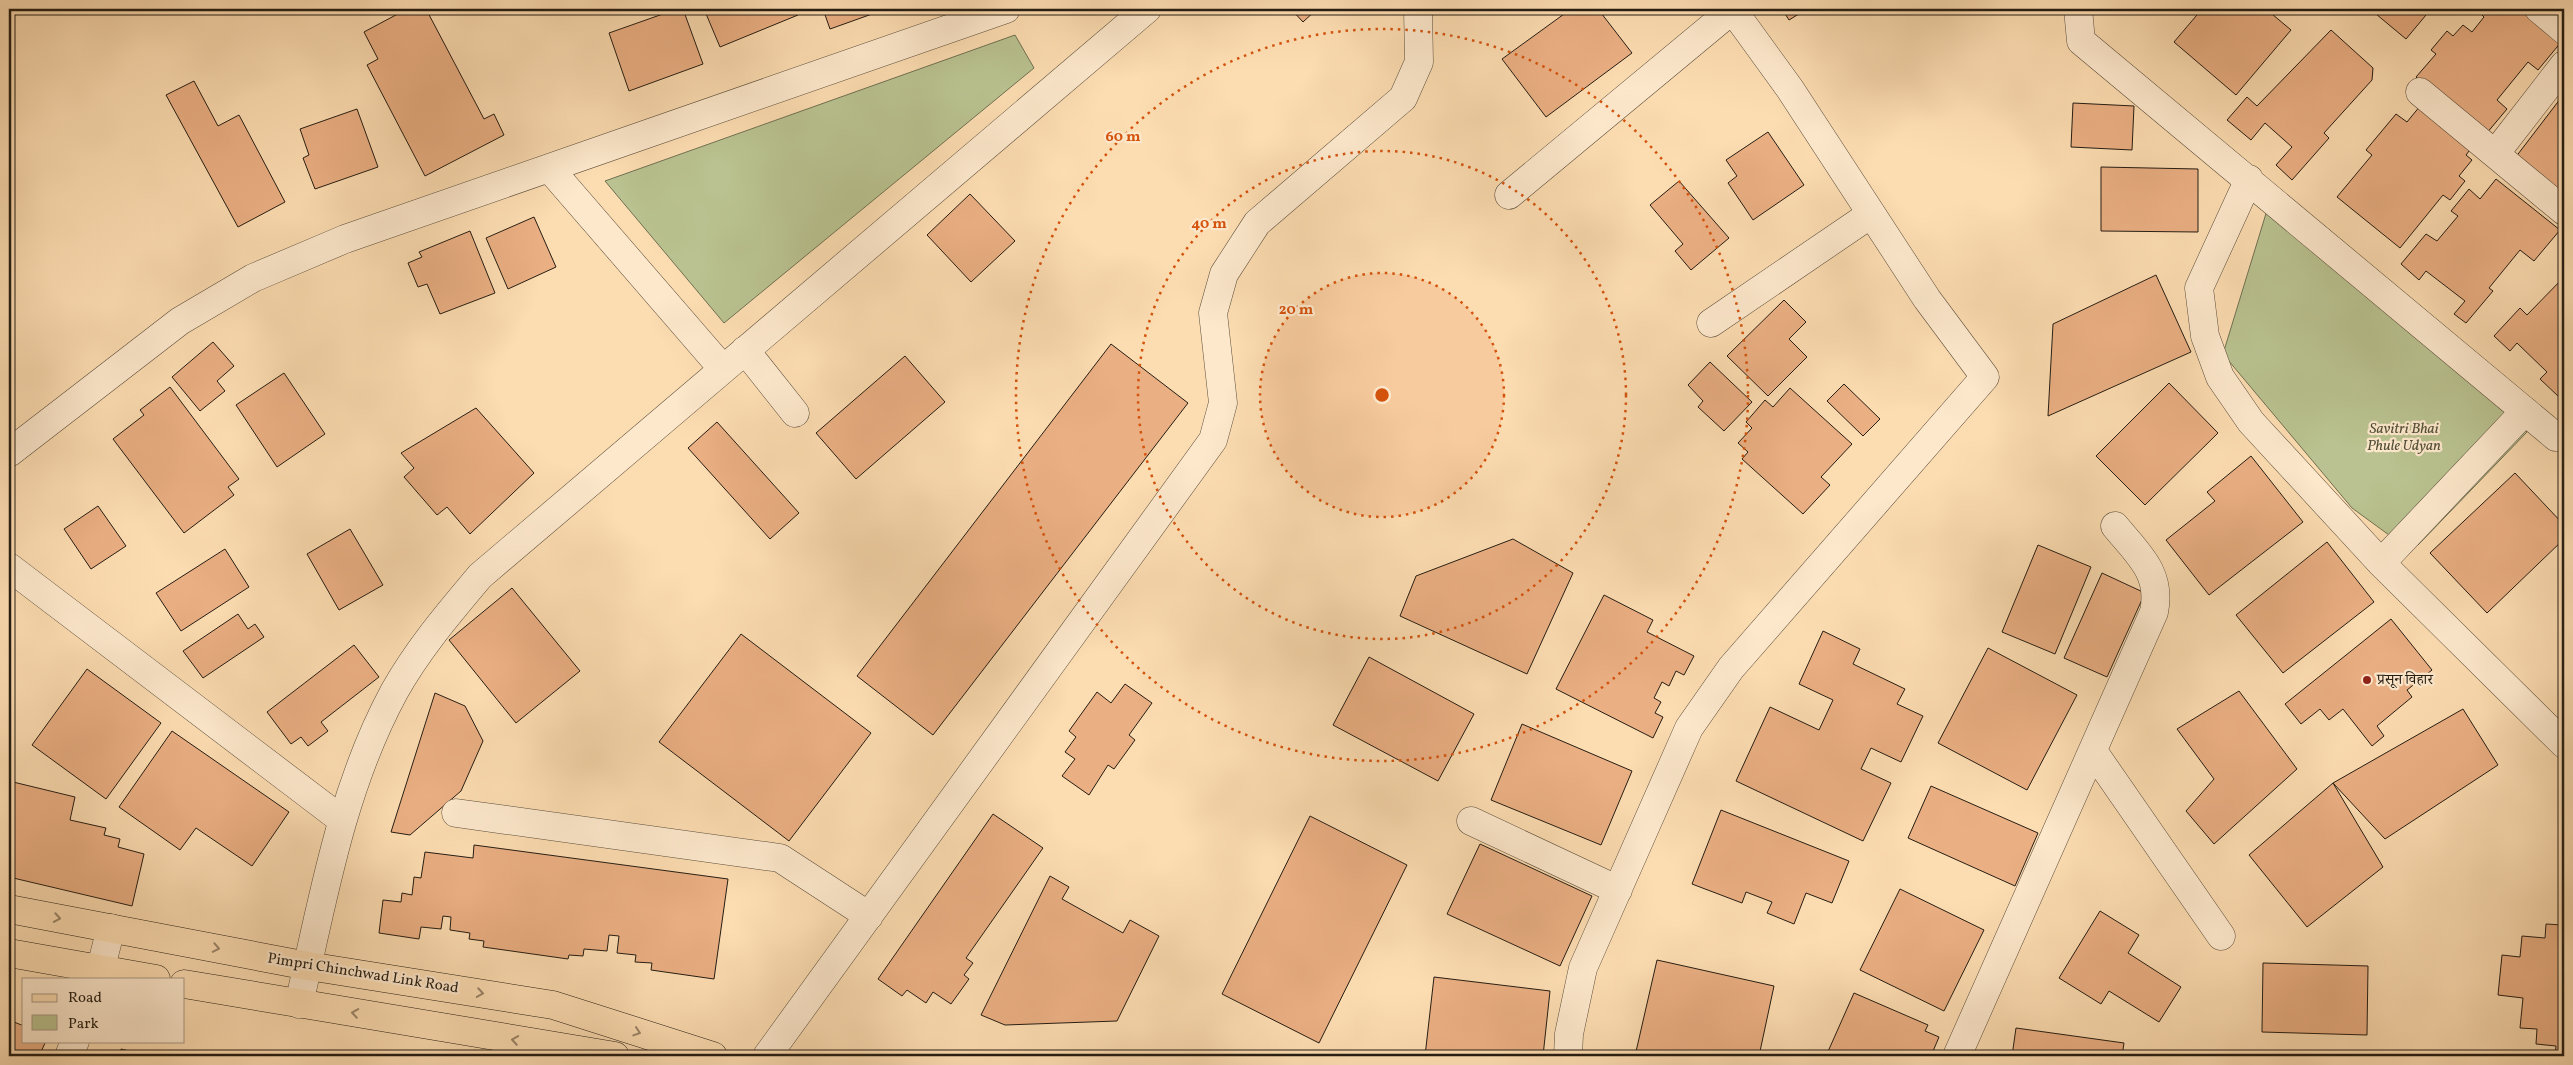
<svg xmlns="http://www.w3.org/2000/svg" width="2573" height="1065" viewBox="0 0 2573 1065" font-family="Vollkorn,'Noto Serif Devanagari',serif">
<rect width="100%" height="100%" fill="#fcdcb1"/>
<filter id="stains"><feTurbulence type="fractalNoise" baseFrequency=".004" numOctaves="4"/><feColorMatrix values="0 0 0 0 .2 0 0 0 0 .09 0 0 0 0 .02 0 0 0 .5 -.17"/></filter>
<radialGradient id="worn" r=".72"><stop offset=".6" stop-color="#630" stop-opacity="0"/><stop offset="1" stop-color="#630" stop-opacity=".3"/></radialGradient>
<path fill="#b9c290" stroke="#6f7052" d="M1015,35L1034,68L724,323L605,181Z
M2268,207L2527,432L2418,545L2389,535L2352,508L2223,354Z"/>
<path fill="#eaaf83" stroke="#251d13" d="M407,9H426L484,119L494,114L504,135L425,176L367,65L378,59L364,32Z
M677,9H683L703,64L629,91L609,33Z
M704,9H795L798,15L720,47Z
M823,9H886L830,29Z
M1291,9H1317L1303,22Z
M1571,9H1598L1632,53L1546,117L1502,59Z
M1782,9H1807L1789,20Z
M2202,9H2266L2291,30L2236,95L2174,42Z
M2370,9H2431L2406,39Z
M2476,9H2521L2562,41L2538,70L2528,62L2497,100L2507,109L2486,134L2416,77L2436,54L2431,50L2447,31L2453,36L2463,25L2472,32L2484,17Z
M2331,30L2373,68L2372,80L2324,133L2329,138L2292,180L2276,165L2292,147L2265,123L2251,140L2227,120L2247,97L2257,106Z
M194,81L218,126L239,115L285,202L238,227L166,95Z
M2564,94V196L2515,158Z
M2425,100L2476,142L2466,155L2472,160L2459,176L2465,181L2450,200L2443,195L2400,248L2337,197L2372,155L2366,150L2396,114L2407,122Z
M2073,103L2134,106L2132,150L2071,147Z
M357,109L378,167L315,189L303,158L309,155L300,129Z
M1768,132L1804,185L1753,220L1728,183L1737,176L1726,160Z
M2101,167L2198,169V232L2101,231Z
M2496,179L2560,230L2534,261L2520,250L2489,288L2493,291L2466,323L2454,314L2465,301L2426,271L2419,280L2401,264L2426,234L2437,241L2458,216L2451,211L2469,189L2480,199Z
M1679,181L1729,238L1691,270L1675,251L1683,244L1650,205Z
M970,194L1015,241L971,282L927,235Z
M534,217L556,267L508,289L486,238Z
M470,231L495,293L440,314L427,284L418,287L408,263L422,257L419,252Z
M2564,262V275L2558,269Z
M2156,275L2191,352L2048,416L2053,324Z
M2564,277V391L2559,397L2540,379L2547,372L2517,343L2510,351L2494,336L2520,308L2527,315Z
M1784,300L1806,322L1789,339L1807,357L1768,396L1727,356Z
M213,342L234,366L217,381L225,391L200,411L172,377Z
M1111,344L1188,403L933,735L857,676Z
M905,356L945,402L856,479L816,433Z
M1710,362L1752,402L1724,431L1698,407L1703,401L1688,385Z
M284,373L325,434L277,467L236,405Z
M2169,383L2218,433L2145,505L2096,456Z
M1844,384L1880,419L1863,436L1827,401Z
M170,387L239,479L228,487L234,495L184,533L113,439L144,415L140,410Z
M1790,388L1852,444L1821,477L1830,485L1803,514L1742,459L1748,452L1738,443L1752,428L1746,422L1765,400L1773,407Z
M476,408L534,473L470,534L447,507L437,515L404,477L414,468L401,453Z
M717,422L799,513L770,539L688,448Z
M2251,456L2303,522L2209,595L2166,540L2215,501L2207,492Z
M2515,473L2564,525V539L2487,613L2430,553Z
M98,506L126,546L91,569L64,529Z
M350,529L383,585L339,610L307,554Z
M1513,539L1573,573L1527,674L1400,616L1416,576Z
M2327,542L2374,602L2283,673L2236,615Z
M2038,545L2091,567L2055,654L2002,632Z
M225,549L249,587L181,631L156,593Z
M2102,573L2145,593L2107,677L2064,658Z
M512,588L580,671L516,723L449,640Z
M1604,595L1653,620L1647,632L1694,656L1684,675L1676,671L1669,686L1662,682L1654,698L1661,702L1655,713L1663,717L1653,738L1556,689Z
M238,614L248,629L255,624L264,637L203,678L183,651Z
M2391,619L2432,670L2407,690L2412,697L2377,726L2384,736L2372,746L2343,709L2329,720L2320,709L2301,724L2285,704Z
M1823,631L1860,649L1853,664L1905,689L1897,704L1923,716L1901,762L1871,748L1861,769L1891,783L1863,841L1736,781L1770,707L1819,730L1833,700L1799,684Z
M741,634L871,733L789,841L659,742Z
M354,645L379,677L321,722L328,731L308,746L301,737L291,744L267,712Z
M1988,648L2077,695L2027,790L1938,743Z
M1369,657L1474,714L1438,781L1333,725Z
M87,669L161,723L106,799L32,745Z
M1125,684L1152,703L1129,735L1135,740L1114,769L1108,765L1089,795L1062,776L1075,759L1065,752L1076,737L1069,731L1097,692L1111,703Z
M2239,691L2297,769L2214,844L2186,811L2214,779L2177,729Z
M435,693L465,706L483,741L461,791L410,835L391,832Z
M2463,709L2498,765L2385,839L2333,783Z
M1522,724L1632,771L1601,845L1491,800Z
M172,731L289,812L252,866L196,828L180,850L119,807Z
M9,781L75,797L70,820L106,828L104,835L120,839L118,847L144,854L132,906L9,877Z
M2333,783L2383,867L2307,927L2249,855Z
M1931,786L2038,833L2015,886L1908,838Z
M1721,810L1849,861L1832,903L1806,893L1794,924L1767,913L1772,902L1746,892L1742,903L1692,884Z
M993,814L1043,848L966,958L973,963L964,975L969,979L951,1004L933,992L926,1003L907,990L902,996L878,979Z
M1310,816L1407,865L1319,1043L1222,994Z
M1480,844L1592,896L1560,966L1447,914Z
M474,845L728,879L714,979L651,970L652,963L635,962L636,955L617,953L619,936L609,935L607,951L584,949L583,956L569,955L568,959L483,947L484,941L469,939L470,933L450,930L451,917L443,916L441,929L421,927L419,939L379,933L383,900L401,902L402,893L412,895L414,877L421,878L425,852L473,858Z
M1050,876L1069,887L1062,899L1123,933L1130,920L1159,936L1117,1021L1005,1025L981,1015Z
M1900,889L1984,930L1944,1011L1860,970Z
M2563,903L2564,1056H2555L2556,1046L2536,1044L2537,1029L2520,1028L2523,998L2498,995L2502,955L2520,957L2522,936L2545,938L2546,924L2562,925Z
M2100,911L2139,935L2128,953L2181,987L2159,1022L2109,991L2101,1004L2059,978Z
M1657,960L1774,986L1759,1056H1635Z
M2263,963L2368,966L2367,1035L2262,1032Z
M1434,977L1550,991L1543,1056H1425Z
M1854,993L1928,1025L1925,1031L1939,1037L1931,1056H1826Z
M9,1020L24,1026V1041H46L39,1056H9Z
M2016,1028L2124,1043L2122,1056H2012Z
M121,1049L151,1056H119Z
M2162,1052L2195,1056H2161Z"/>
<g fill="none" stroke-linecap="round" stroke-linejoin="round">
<defs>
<path id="minor" d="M2078,9L2081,41L2556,437
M2539,9L2564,30
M2564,65L2495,154L2564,211
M2420,92L2495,154
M550,169L723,369
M2249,179L2199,288L2205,336L2220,377L2251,422L2381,563L2564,744
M1509,195L1732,10
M1711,323L1871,214
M745,350L795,413
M9,453L180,321L253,278L345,239L1006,9
M2381,563L2525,411
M9,567L342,820
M2093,751L2221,936
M456,813L780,858L869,916
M1471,821L1618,890
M98,979L111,928
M299,1004C323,898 342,788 394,692C418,649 449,613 480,576L1147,9
M69,1056L75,1041
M767,1056L1213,440L1223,403L1213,313L1224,274L1257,223L1403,98L1419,62L1418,9
M1568,1056L1569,1034L1583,968L1689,728L1731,668L1985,377L1927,299L1790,89L1732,9
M1957,1056L2154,612C2162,573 2138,554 2115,526"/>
<path id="major" d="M9,909L308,966L553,1005L713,1056
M9,953L156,979
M184,984L615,1056"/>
</defs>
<use href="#minor" stroke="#5b4d3a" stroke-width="29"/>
<use href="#major" stroke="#251d13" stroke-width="29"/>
<use href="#minor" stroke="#fde8cc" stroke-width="28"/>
<use href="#major" stroke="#fcdcb1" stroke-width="28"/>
</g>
<defs><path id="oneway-chevron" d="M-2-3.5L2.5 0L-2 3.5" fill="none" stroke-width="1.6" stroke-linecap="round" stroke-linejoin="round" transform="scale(1.25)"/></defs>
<g stroke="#9b866a">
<use href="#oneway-chevron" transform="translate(57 918) rotate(10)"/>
<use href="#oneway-chevron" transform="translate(216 948) rotate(11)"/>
<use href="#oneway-chevron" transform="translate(480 993) rotate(9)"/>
<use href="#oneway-chevron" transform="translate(355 1013) rotate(-171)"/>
<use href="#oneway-chevron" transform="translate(637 1032) rotate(18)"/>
<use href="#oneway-chevron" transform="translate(515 1040) rotate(-171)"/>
</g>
<circle cx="1382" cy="395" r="122" fill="#d4530d" fill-opacity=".12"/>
<g fill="none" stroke="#d4530d" stroke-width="2.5" stroke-dasharray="2.5 5">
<circle cx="1382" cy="395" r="122"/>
<circle cx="1382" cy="395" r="244"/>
<circle cx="1382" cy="395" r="366"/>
</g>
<circle fill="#8f2418" stroke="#fde8cc" stroke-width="2" cx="2367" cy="680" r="5"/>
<g text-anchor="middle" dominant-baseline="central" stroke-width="4.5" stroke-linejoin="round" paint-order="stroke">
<g font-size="15" font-style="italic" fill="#514f38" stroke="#fde8cc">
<text x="2404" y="429">Savitri Bhai<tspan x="2404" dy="17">Phule Udyan</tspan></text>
</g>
<g font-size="15" fill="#251d13" stroke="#fde8cc" text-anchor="start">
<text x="2377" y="680">प्रसून विहार</text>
</g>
<g font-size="15" fill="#251d13" stroke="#fde8cc">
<text transform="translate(363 974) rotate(9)">Pimpri Chinchwad Link Road</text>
</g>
</g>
<circle cx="1382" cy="395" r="8" fill="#d4530d" stroke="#fde8cc" stroke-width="2.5"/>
<g font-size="15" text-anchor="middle" font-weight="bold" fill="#d4530d" stroke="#fde8cc" stroke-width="4.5" stroke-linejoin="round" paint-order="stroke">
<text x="1123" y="141">60 m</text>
<text x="1209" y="228">40 m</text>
<text x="1296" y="314">20 m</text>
</g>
<rect width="2573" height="1065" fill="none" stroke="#fcdcb1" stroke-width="30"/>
<rect x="10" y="10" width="2553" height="1045" fill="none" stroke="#251d13" stroke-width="2.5"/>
<rect x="15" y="15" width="2543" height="1035" fill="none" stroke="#251d13"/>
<rect x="22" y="978" width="162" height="65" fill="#fde8cc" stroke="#a79782"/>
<rect x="32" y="994" width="25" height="8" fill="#fcdcb1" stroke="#a79782"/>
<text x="68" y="1002" font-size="15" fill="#251d13">Road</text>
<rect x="32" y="1015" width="25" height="15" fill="#b9c290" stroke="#a79782"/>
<text x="68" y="1028" font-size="15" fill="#251d13">Park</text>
<rect width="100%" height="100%" filter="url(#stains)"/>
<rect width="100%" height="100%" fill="url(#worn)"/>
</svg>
